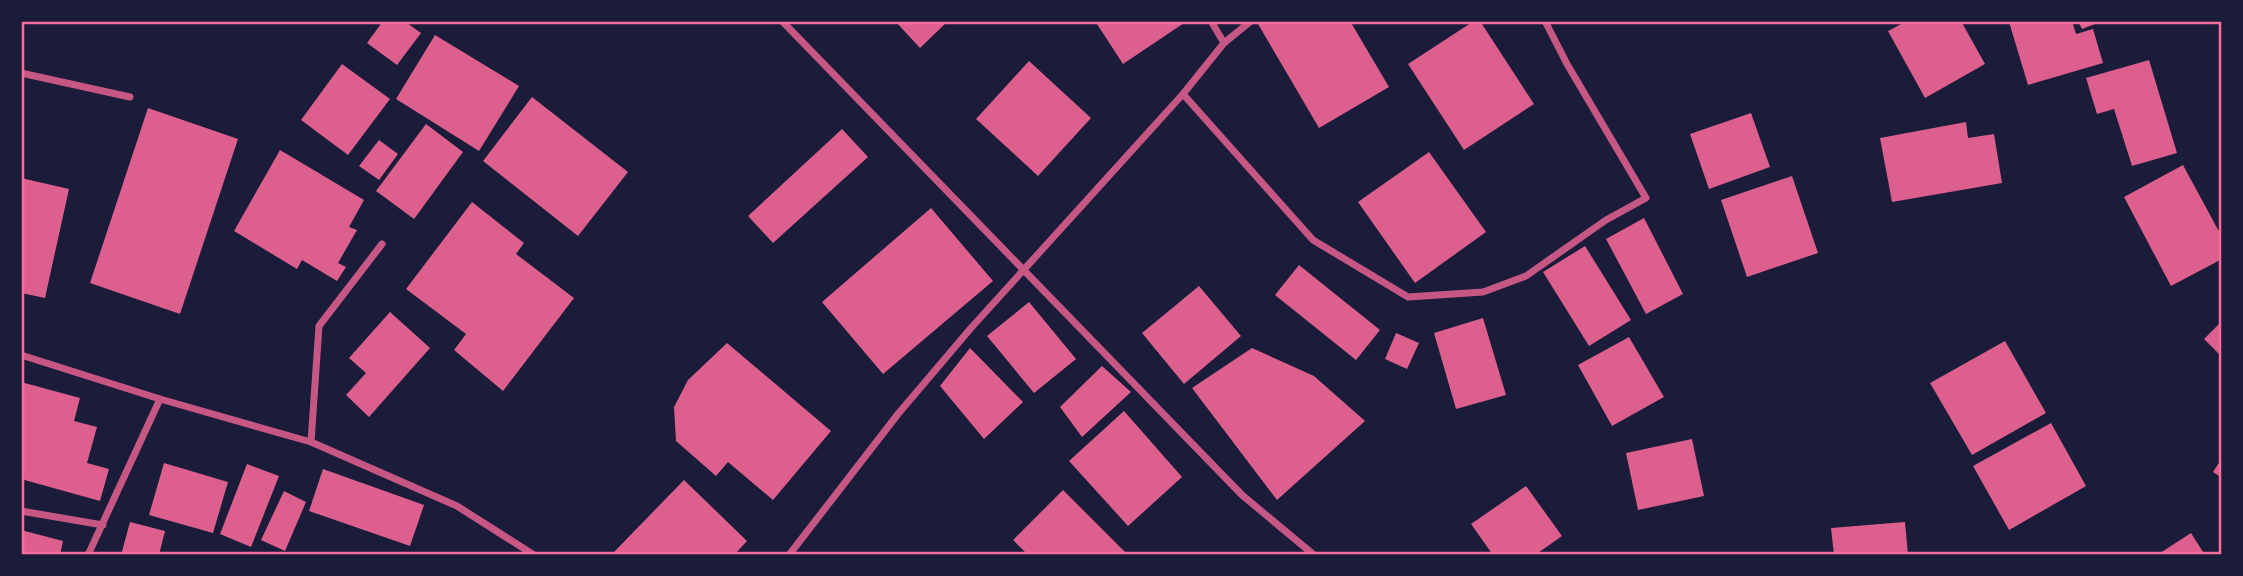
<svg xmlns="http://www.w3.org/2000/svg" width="2243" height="576" viewBox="0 0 2243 576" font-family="Manrope,sans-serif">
<rect width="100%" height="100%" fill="#1b1b3a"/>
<path fill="#dd5f8e" d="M383,21H404L421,33L397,65L367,43Z
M895,21H948L920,48Z
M1095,21H1187L1123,64Z
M1264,21H1350L1389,87L1319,128L1258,24Z
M1474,21H1480L1534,104L1464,150L1408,64Z
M1907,21H1961L1985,64L1925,98L1888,31Z
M2013,21H2072L2076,34L2093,29L2103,63L2028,85L2009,22Z
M2078,21H2103L2082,29Z
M435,35L519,86L479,151L396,99Z
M2149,60L2177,153L2132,166L2114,109L2097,114L2086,78Z
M1029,61L1091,118L1038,176L976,119Z
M342,64L390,99L348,155L301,120Z
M532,97L628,172L578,236L483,161Z
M148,108L238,139L180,314L90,283Z
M1751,113L1770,167L1709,189L1690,134Z
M1966,122L1968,138L1994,134L2002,183L1892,202L1880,138Z
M426,124L463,152L414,219L376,191Z
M842,129L868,157L773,243L748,216Z
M379,140L398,154L379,180L359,166Z
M280,150L364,200L349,227L357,230L338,263L346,267L337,281L302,260L297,269L234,231Z
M1429,152L1486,232L1415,283L1358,202Z
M2183,165L2222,237V259L2171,286L2124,197Z
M1792,176L1818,253L1747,277L1721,200Z
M21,178L69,189L45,298L21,293Z
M472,202L524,243L516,254L574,298L503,391L454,350L466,334L406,289Z
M931,208L993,281L883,374L822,302Z
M1644,218L1683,294L1646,314L1606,239Z
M1585,246L1631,320L1589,346L1543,272Z
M1299,265L1380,330L1356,360L1275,295Z
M1199,286L1241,336L1184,384L1142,333Z
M1029,302L1076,359L1034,393L987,336Z
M390,312L430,348L369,417L346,395L366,373L349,358Z
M1483,318L1506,395L1456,409L1434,333Z
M2222,321V357L2204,339Z
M1396,333L1419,343L1407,369L1385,359Z
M1629,337L1664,397L1612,426L1578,365Z
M2005,341L2046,413L1972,455L1930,383Z
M727,343L831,431L773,500L728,462L716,476L676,441L674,407L688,380Z
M970,348L1023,402L984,439L940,386Z
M1252,348L1314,376L1365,421L1277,500L1192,388Z
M1102,366L1131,392L1082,437L1060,407Z
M21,382L80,398L74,421L97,427L87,463L109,469L100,501L21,479Z
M1124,411L1182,477L1128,526L1069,461Z
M2051,423L2086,486L2009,530L1973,466Z
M1692,439L1704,496L1638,510L1626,453Z
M2222,458V478L2213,472Z
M164,463L228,482L213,533L149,515Z
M247,464L279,476L251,547L220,534Z
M323,469L424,505L410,546L309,511Z
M684,480L747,541L734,555H616L613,553Z
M1526,486L1562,536L1535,555H1493L1471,524Z
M1063,490L1128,555H1028L1013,540Z
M284,491L306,502L285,551L261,540Z
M130,522L165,531L159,555H121Z
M1905,522L1908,555H1834L1831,528Z
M21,530L63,541L60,555H21Z
M2191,533L2205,555H2157Z"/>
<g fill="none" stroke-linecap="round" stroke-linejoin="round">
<path stroke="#c65784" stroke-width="7" d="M782,21L1242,495L1314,555
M1211,21L1224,43
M21,73L130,97
M1183,94L1313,240L1408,297L1483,292L1526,276L1606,220L1646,198L1567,64L1545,21
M21,355L160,399L311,442L457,506L534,555
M311,442L319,326L382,244
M21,511L103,525
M88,555L160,399
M789,555L898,414L971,328L1183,94L1224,43L1251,21"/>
</g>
<rect width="2243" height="576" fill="none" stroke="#1b1b3a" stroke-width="46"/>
<rect x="23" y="23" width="2197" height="530" fill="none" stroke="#ff6b9d" stroke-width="2.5"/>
</svg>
